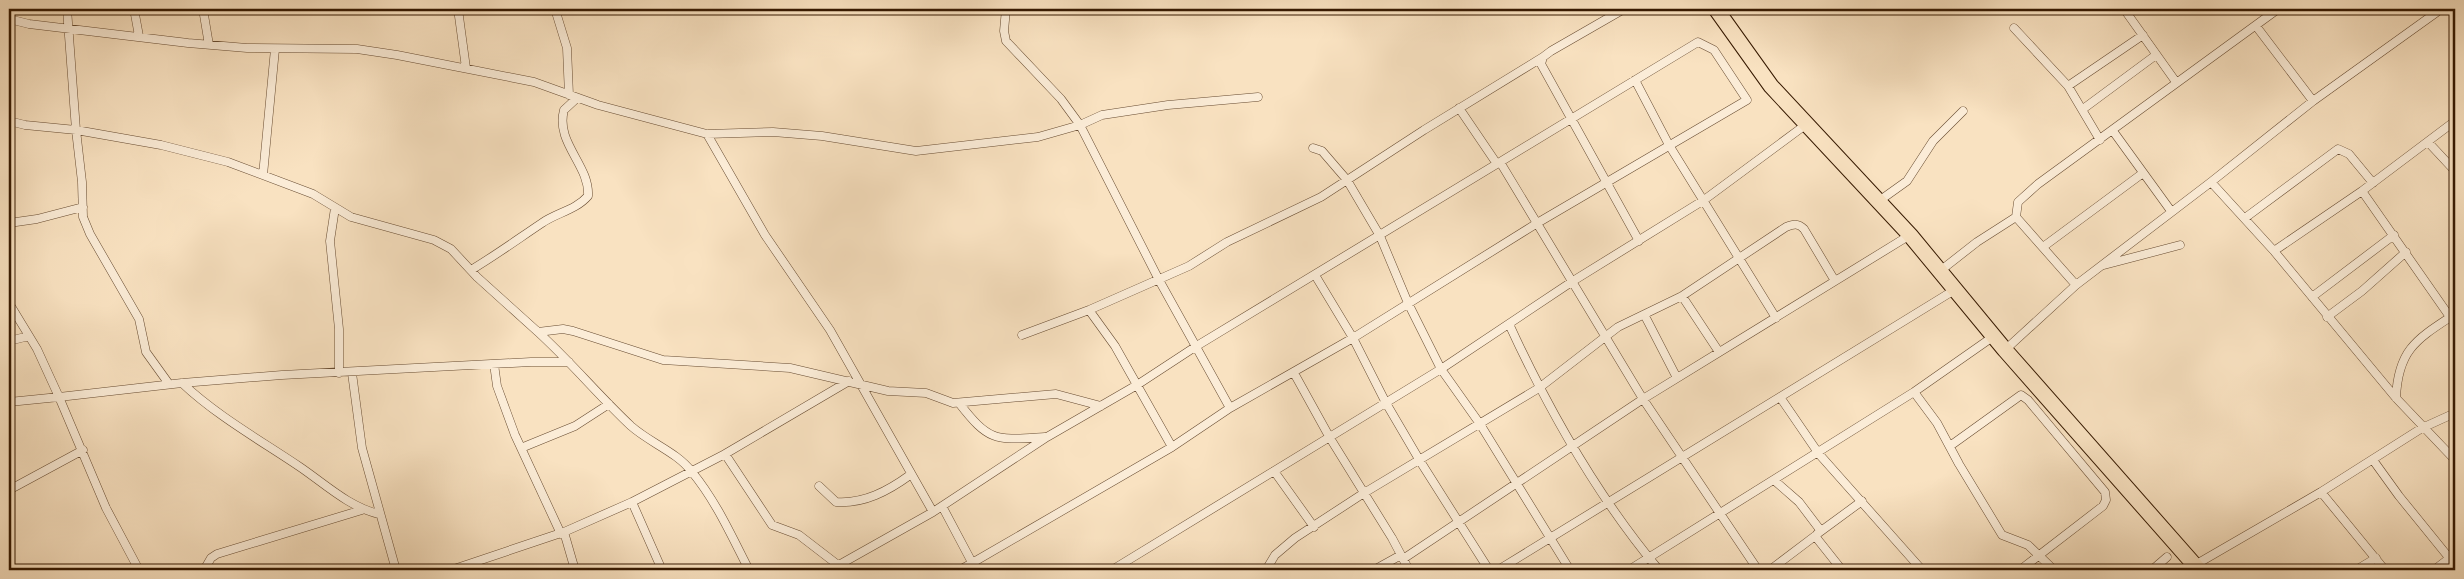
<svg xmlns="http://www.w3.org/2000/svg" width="2464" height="579" viewBox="0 0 2464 579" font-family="'IM FELL Double Pica',serif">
<rect width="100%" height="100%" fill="#f9e2c1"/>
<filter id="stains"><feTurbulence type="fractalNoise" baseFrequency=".004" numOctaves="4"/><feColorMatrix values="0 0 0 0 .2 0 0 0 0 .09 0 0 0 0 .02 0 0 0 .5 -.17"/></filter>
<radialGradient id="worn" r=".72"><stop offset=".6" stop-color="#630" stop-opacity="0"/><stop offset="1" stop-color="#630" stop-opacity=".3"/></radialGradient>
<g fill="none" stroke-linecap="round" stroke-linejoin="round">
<defs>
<path id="street" d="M67,9L76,130L82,182L83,217L90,234L139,319L146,352L169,384
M134,9L139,36
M203,9L209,45
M458,9L466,68
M555,9L567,48L569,95
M1006,9L1004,31L1006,41L1061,99L1080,125L1159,280L1230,408
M1624,9L1551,51L1543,57L1541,64L1639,241
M2124,9L2176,82
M9,19L29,24L188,43L247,48L357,49L397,55L534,82L598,105L707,134L773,132L822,136L916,151L1038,137L1080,125L1102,115L1168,105L1258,97
M2256,26L2313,101
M2014,28L2068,86L2100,140
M1635,80L1669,145L1776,318
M2068,86L2143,35
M1459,108L1497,164
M2083,109L2156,55
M9,121L25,125L76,130L161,145L228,162L313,194L351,217L434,240L451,249L477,277L538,332L563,329L573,331L663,360L790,368L888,391L926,393L953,403L1056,394L1101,406
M2113,131L2171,211
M707,134L765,235L830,330L933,512
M2428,142L2455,171
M1313,148L1322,151L1347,180L1380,236L1408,303L1441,369L1480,424L1570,570
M1500,162L1643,399L1758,570
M263,175L275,49
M2211,182L2274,251L2396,398L2455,460
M2362,191L2450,317
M1879,201L1907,181L1933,141L1963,111
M335,208L330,241L339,329V373
M2245,218L2338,149L2349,154L2373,183
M9,223L37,219L83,207
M2043,247L2143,173
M2274,251L2362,191L2455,121
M2104,265L2180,245
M471,270C496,255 518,239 542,223C556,213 576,210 588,196C590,165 555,143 564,110L577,98
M1940,271L1977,242L2016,217
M1315,275L1353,338L1386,403L1420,461L1489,570
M2076,285L2016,217L2018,202L2038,184L2278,9
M1682,296L1719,352
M2312,297L2394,235
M9,303L37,349L59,397L182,383L282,375L531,362H569
M1645,316L1677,378
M2327,317L2362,291L2406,252
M1509,324C1549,411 1597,496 1659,570
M538,332C571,362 599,396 631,426C650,443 677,452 692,472C716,501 732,537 749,570
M1022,335L1089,310L1189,266L1227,242L1321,197L1424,130L1543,57
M9,341L29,336
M2005,350L2076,285L2211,182L2313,101L2437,12
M494,364L497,386L515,435L561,534
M352,373L362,448L396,570
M1294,373L1330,438L1392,538L1409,570
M182,383C217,416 260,440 300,467C325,484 349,507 379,514
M1914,392L1994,336
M1780,397L1819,454L1922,570
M2396,398C2398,349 2417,339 2455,314
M9,402L59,397L106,508L139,570
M959,403C990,443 996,440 1045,437
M1950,446L2021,395L2028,400L2105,492L2106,500L2103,506L2020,570
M521,448L575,426L609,404
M725,454L772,525L799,535L838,565
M2373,460L2399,496L2455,565
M1274,471L1314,527
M1775,481L1799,502L1821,531
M819,486L836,502C864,504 888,491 910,475
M9,490L83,450
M2321,492L2385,570
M632,502L662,570
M942,506L976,570
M564,532L575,570
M1817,534L1862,501
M1403,559L1643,399L1910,235
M2195,565L2321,492L2422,428L2455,413
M204,570L211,558L217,554L362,510
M451,570L564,532L632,502L725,454L849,381
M830,570L933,512L1047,437L1137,385L1115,346L1089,310
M960,570L1172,447L1230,408L1353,338L1539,222L1747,100L1714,50L1698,42L1195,347L1137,385L1172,447
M1112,570L1441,369L1573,281L1704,200L1808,123
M1266,570L1275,555L1295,538L1364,493L1539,388L1618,327L1682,296L1786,227C1794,224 1798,223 1804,229L1835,281
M1374,570L1401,555
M1498,570L1956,289
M1629,570L1914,392L1937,423L1959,464L2002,535L2028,545L2054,570
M1770,570L1815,536L1842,570
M2152,570L2167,557
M2356,570L2376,558
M2434,570L2455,554"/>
<path id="highway" d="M1716,9L1771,86L1910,235L2005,350L2199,570"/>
</defs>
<use href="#street" stroke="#674b31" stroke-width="9"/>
<use href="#highway" stroke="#361901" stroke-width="17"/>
<use href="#street" stroke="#fbecd7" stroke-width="8"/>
<use href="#highway" stroke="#f9e2c1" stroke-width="15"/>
</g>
<rect width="2464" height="579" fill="none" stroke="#f9e2c1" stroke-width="30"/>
<rect x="10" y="10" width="2444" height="559" fill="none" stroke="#361901" stroke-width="2.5"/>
<rect x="15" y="15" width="2434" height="549" fill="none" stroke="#361901"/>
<rect width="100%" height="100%" filter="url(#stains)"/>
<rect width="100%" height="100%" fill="url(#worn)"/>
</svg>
